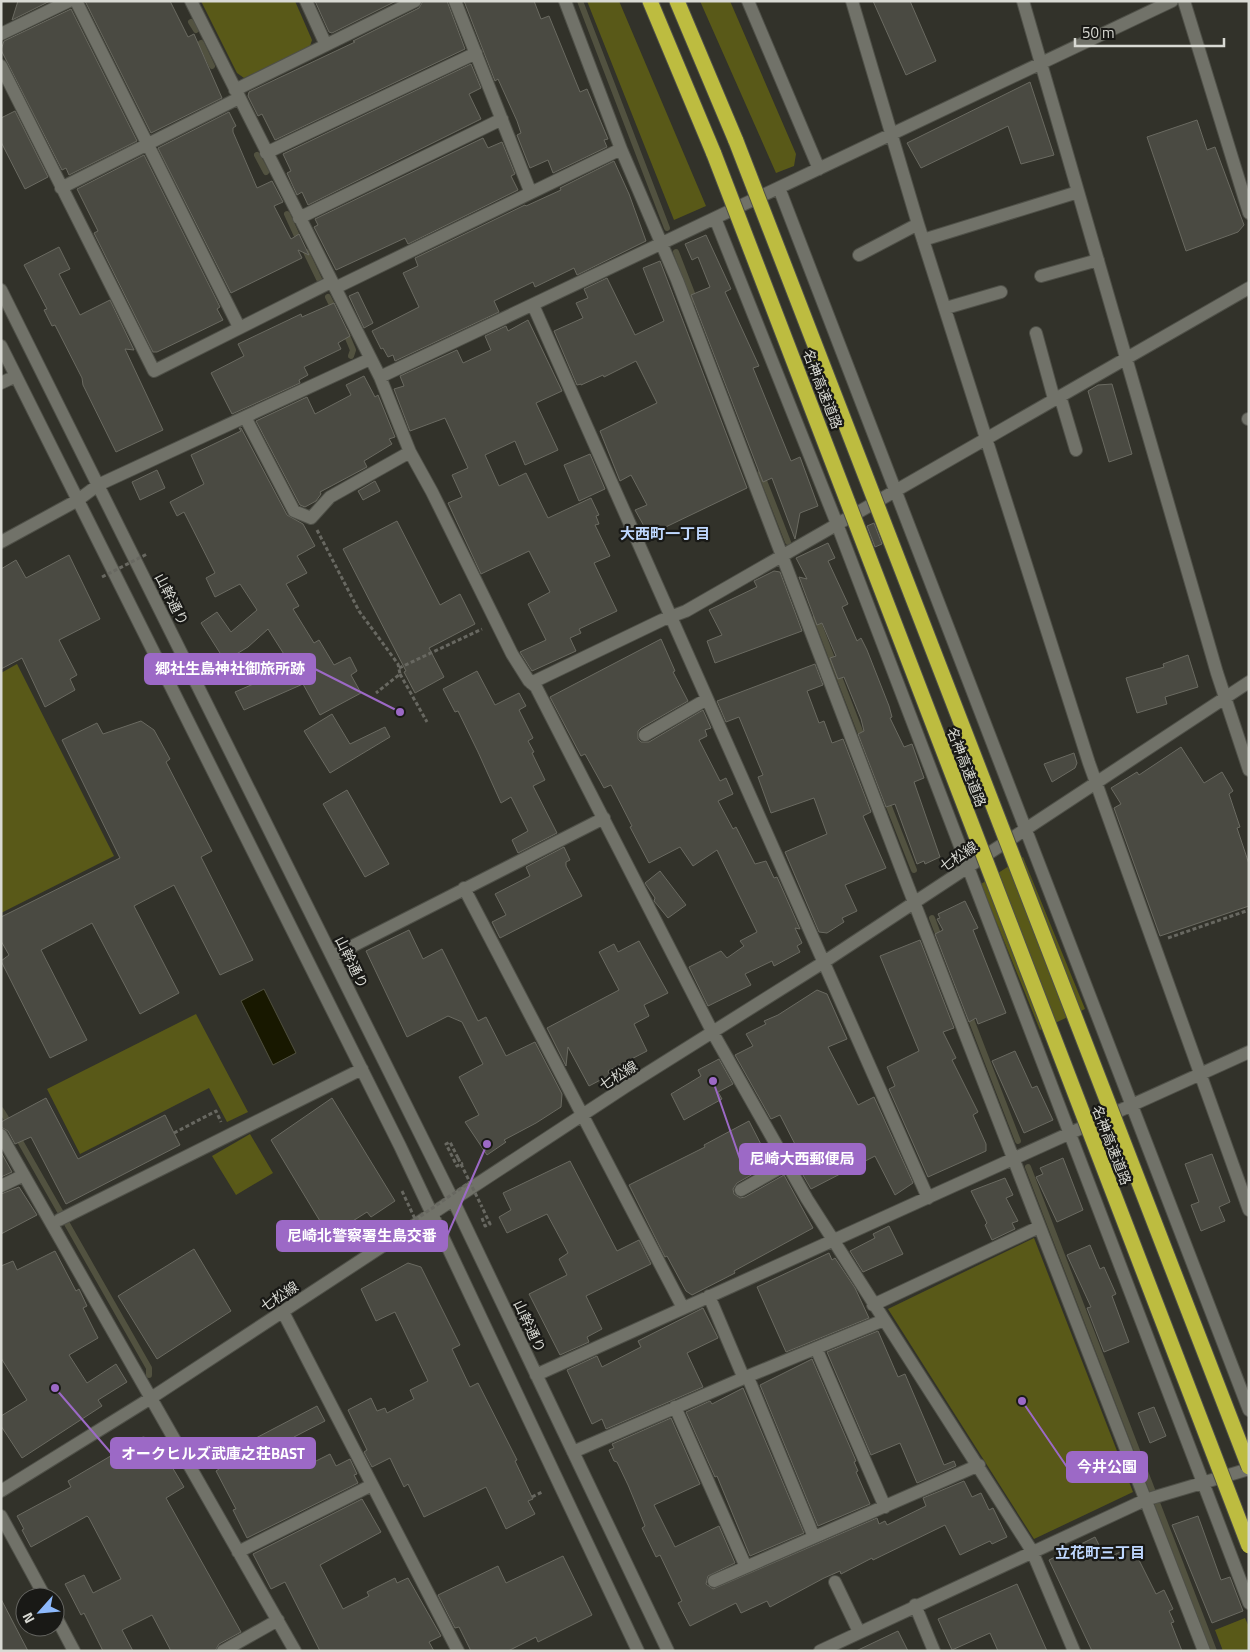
<svg xmlns="http://www.w3.org/2000/svg" width="1250" height="1652" viewBox="0 0 1250 1652" font-family="'Titillium Web','Noto Sans JP',sans-serif">
<rect width="100%" height="100%" fill="#32322a"/>
<path fill="#595918" d="M201,1H295L312,40L310,46L244,78L237,73Z
M587,1H619L706,206L674,220Z
M700,1H730L796,154L794,166L776,173Z
M17,664L114,856L1,913V673Z
M1023,857L1085,1009L1040,1030L981,884Z
M196,1014L248,1112L227,1122L209,1088L80,1154L47,1089Z
M250,1134L273,1173L236,1195L212,1156Z
M1034,1238L1133,1492L1034,1539L888,1309Z
M1245,1618L1249,1627V1651H1223L1215,1630Z"/>
<path fill="#181800" stroke="#525240" d="M264,989L296,1053L273,1065L241,1001Z"/>
<g fill="none" stroke-linecap="round" stroke-linejoin="round">
<path stroke="#525240" stroke-width="6" d="M580,1L667,228
M191,22L196,30
M201,43L212,66
M257,155L266,172
M287,214L297,236
M306,252L319,279
M676,252L695,301
M328,297L335,311
M345,331L353,350L351,356
M761,473L788,542
M816,617L863,739
M886,799L914,870
M932,918L940,939
M969,1014L1018,1141
M1,1110L11,1126
M16,1134L149,1368V1375
M1028,1167L1214,1651"/>
</g>
<path fill="#4a4a42" stroke="#6a6a61" d="M18,1H50L12,20Z
M85,1H170L188,37L194,34L222,98L151,133Z
M315,1H396L332,33L329,32Z
M423,1H447L465,49L275,140L262,114L258,116L248,96L249,92L355,42L353,41L419,8Z
M464,1H534L541,19L549,16L580,92L587,89L608,139L604,140L607,147L553,173L548,160L530,168L517,135L521,133L517,121L498,79L495,81Z
M873,1H910L936,61L906,75Z
M71,9L137,141L69,175L66,168L62,170L1,50L4,41Z
M471,64L481,88L469,94L481,119L308,205L302,192L297,195L287,173L291,171L283,154Z
M1030,82L1054,155L1021,164L1008,126L921,168L907,143Z
M15,111L48,177L25,189L1,142V118Z
M229,112L236,126L233,128V132L257,188L272,181L283,202L274,206L291,239L299,234L309,255L298,250L302,258L231,293L158,148Z
M1197,120L1207,150L1215,147L1244,225L1238,232L1186,251L1147,137Z
M483,138L488,148L502,142L515,174L511,176L518,190L408,244L405,238L336,270L314,227L318,225L315,219Z
M144,155L220,307L217,309L223,320L157,352H153L94,233L98,231L77,189Z
M614,161L629,194L646,241L577,275L574,268L535,287L533,282L494,301L499,312L395,361L393,355L388,357L383,348L381,349L372,331L419,307L403,273L418,266L415,258L525,205L526,206L561,190L560,188Z
M706,235L731,289L725,292L759,366L753,368L791,461L800,457L818,506L800,513L795,539L772,478L763,482L691,295L710,287L698,257L692,260L685,244Z
M59,247L70,269L59,274L80,315L110,300L134,350L125,349L163,430L116,452L83,385L82,378L55,325L52,326L44,310L47,309L24,265Z
M660,261L747,488L649,535L635,510L647,505L631,475L620,481L600,431L657,403L636,361L604,377L603,375L581,385V384L577,385L554,331L583,318L576,303L588,298L584,289L607,278L635,335L664,321L643,268Z
M358,292L373,323L364,328L349,296Z
M334,303L350,336L338,343L341,349L304,367L308,375L299,380L300,383L232,414L211,373L244,356L238,344L301,314L302,317Z
M528,320L562,391L536,403L558,450L525,465L515,441L485,455L499,486L526,473L548,518L591,498L599,515L596,516L599,524L595,525L610,556L594,563L617,611L579,629L581,633L570,638L576,651L532,671L520,652L546,640L528,604L550,592L529,551L481,574L448,503L462,497L452,475L468,468L445,418L410,431L394,389L404,386L400,376L457,350L463,363L491,350L485,336L506,326L508,331Z
M364,376L375,397L378,395L395,437L389,439L392,444L364,461L367,467L320,492L321,494L316,501L305,507L300,505L256,421L307,397L315,414L351,395L346,385Z
M1112,384L1132,454L1109,462L1088,391L1098,385Z
M239,428H241L287,515L303,524L315,546L297,556L307,573L286,584L299,606L293,609L314,643L319,640L334,665L350,657L357,671L351,675L361,693L320,715L303,684L244,710L235,692L274,675L270,669L287,659L268,629L248,647L225,661L201,623L217,612L231,632L257,610L240,584L215,597L206,578L215,573L184,512L177,516L170,502L204,484L191,455L241,431Z
M590,454L605,489L579,501L564,465Z
M157,470L165,488L140,500L132,482Z
M375,481L380,491L363,500L358,491Z
M397,521L440,605L460,594L475,624L429,648L444,677L415,693L404,672L406,671L343,549Z
M874,523L882,544L875,547L867,526Z
M828,543L835,558L828,561L848,604L842,607L857,641L861,638L867,650L889,706L892,717L890,718L904,747L912,744L924,778L914,782L940,857L925,864L924,861L917,864L895,804L886,807L858,734L864,731L861,719L844,677L838,679L830,658L836,656L822,623L817,625L799,577L807,579L796,558Z
M69,555L100,619L59,640L77,675L70,679L75,690L45,707L22,658L1,669V569L16,560L26,578Z
M774,571L780,572L802,631L715,663L707,641L722,635L709,610L757,587L754,581Z
M661,639L675,671L673,672L688,701L641,728L638,731V739L641,742H649L703,710L711,728L705,730L707,736L699,740L720,781L726,778L733,794L718,801L733,829L736,827L755,864L766,861L774,878L777,877L800,929L795,928L802,943L797,946L800,952L774,966L772,961L745,974L751,985L708,1006L689,967L721,951L727,958L744,946L740,941L757,932L717,850L693,866L680,847L649,863L630,827L632,826L611,785L604,788L585,754L581,756L550,697Z
M1188,655L1198,687L1165,697L1167,704L1137,713L1126,678L1164,667L1163,664Z
M815,664L823,685L807,691L819,723L824,721L832,743L843,739L871,812L863,816L886,868L845,885L857,911L842,918L844,922L827,933L819,932L785,852L827,834L814,798L771,813L758,777L763,775L739,717L726,722L717,701Z
M477,671L495,705L519,693L526,706L519,710L533,738L528,741L534,752L532,753L545,780L533,786L557,833L518,853L512,840L528,831L511,797L501,803L478,752L458,711L455,712L443,689Z
M332,714L350,744L385,727L390,737L330,773L304,731Z
M141,721L154,730L170,759L166,762L212,851L201,857L253,960L220,975L174,885L134,906L179,993L140,1014L92,923L41,950L87,1040L50,1058L1,961L9,955L1,941V917L120,858L62,740L97,723L103,734Z
M1181,747L1204,783L1222,772L1233,791L1229,794L1240,827L1237,828L1249,864V906L1160,936L1114,808L1121,804L1111,788L1137,772L1139,775Z
M1074,753L1077,763L1075,768L1052,782L1044,764Z
M347,790L389,864L365,877L323,804Z
M564,847L570,860L566,862V866L582,896L500,938L492,922L506,915L495,894L530,876L526,867Z
M660,871L686,905L668,918L654,901L655,898L645,883Z
M965,901L978,928L973,930L1006,1013L978,1024L976,1018L969,1022L935,934L943,930L937,919L940,918L938,914Z
M409,930L423,959L442,949L478,1021L486,1017L506,1056L535,1042L562,1094L561,1107L536,1123L504,1140L506,1142L487,1155L465,1122L479,1115L459,1077L483,1064L462,1022L448,1016L407,1037L366,951Z
M920,940L954,1028L943,1032L956,1058L952,1060L978,1112L973,1115L986,1144V1151L928,1177L889,1089L895,1086L887,1067L919,1051L880,956Z
M639,941L668,993L644,1005L649,1016L634,1024L647,1051L608,1071L610,1075L589,1086L568,1047L566,1066L547,1028L619,990L599,952L614,944L618,952Z
M817,990L827,994L847,1039L828,1047L858,1105L874,1097L913,1183L895,1195L875,1156L811,1189L793,1158L800,1154L780,1115L771,1119L735,1055L753,1046L746,1034L766,1024L764,1021L778,1015Z
M1015,1051L1032,1088L1037,1086L1053,1120L1024,1133L992,1061Z
M719,1059L733,1084L718,1092L722,1099L684,1120L671,1094L701,1076L698,1070Z
M46,1098L78,1159L165,1115L180,1145L66,1204L31,1137L15,1144L8,1131L1,1127V1122Z
M332,1098L395,1201L371,1217L367,1212L329,1236L271,1140Z
M749,1121L771,1164L737,1183L733,1189L734,1194L740,1198L745,1197L784,1175L813,1228L734,1271L735,1273L692,1295L686,1291L667,1256L665,1257L629,1185L705,1147L704,1145Z
M1,1152L12,1172L1,1177Z
M1212,1154L1230,1202L1219,1207L1225,1221L1201,1231L1191,1205L1199,1202L1185,1164Z
M1063,1158L1083,1210L1057,1222L1036,1177L1043,1174L1040,1168Z
M570,1161L617,1251L639,1240L651,1264L586,1296L602,1329L587,1337L589,1342L560,1355L529,1294L567,1275L559,1259L568,1253L547,1214L507,1233L499,1217L511,1210L503,1193Z
M1005,1178L1013,1195L1006,1198L1018,1221L1012,1223L1015,1229L992,1240L985,1225L987,1223L971,1191Z
M19,1187L37,1215L1,1234V1194Z
M889,1226L903,1254L863,1272L850,1251L875,1238L873,1234Z
M1090,1245L1100,1269L1104,1267L1116,1294L1112,1296L1129,1342L1104,1352L1087,1308L1091,1307L1067,1255Z
M194,1249L231,1311L157,1359L118,1296Z
M55,1251L76,1291L79,1289L87,1306L83,1308L98,1338L69,1355L87,1383L116,1364L127,1382L98,1400L102,1406L22,1458L1,1426V1416L27,1400L1,1358V1266L13,1261L17,1270Z
M829,1253L832,1260L835,1258L855,1288L869,1318L786,1352L757,1287Z
M408,1263L421,1267L460,1345L452,1349L470,1387L478,1383L517,1460L515,1461L533,1499L528,1501L535,1514L506,1529L486,1487L424,1517L408,1484L404,1487L390,1458L372,1467L364,1452L367,1450L348,1410L371,1398L377,1411L385,1408L387,1413L414,1399L410,1390L428,1381L395,1312L376,1321L361,1289Z
M703,1308L718,1338L687,1353L703,1387L606,1429L602,1419L592,1424L567,1370L597,1356L602,1367L641,1347L638,1341Z
M878,1331L898,1377L905,1374L944,1465L954,1461L956,1466L917,1483L900,1443L871,1455L827,1352Z
M812,1359L856,1461L854,1462L858,1471L856,1472L870,1504L818,1526L760,1385Z
M743,1388L804,1533L750,1556L717,1476L715,1477L686,1412L710,1401L712,1404Z
M317,1406L325,1421L294,1437L308,1465L330,1454L336,1466L350,1459L357,1474L354,1475L358,1483L247,1538L233,1510L236,1509L216,1471L219,1469L214,1460Z
M1154,1407L1166,1436L1150,1443L1138,1413Z
M671,1418L700,1484L654,1505L675,1547L719,1526L735,1563L708,1576L706,1584L713,1589L877,1518L879,1524L885,1521L887,1525L926,1506L923,1498L964,1481L972,1497L981,1493L989,1510L993,1508L1007,1537L992,1544L990,1541L960,1555L945,1525L873,1560L872,1558L841,1574L840,1571L824,1578L770,1607L767,1601L741,1613L736,1603L690,1626L678,1603L682,1601L660,1555L656,1557L642,1528L645,1526L628,1485L617,1462L614,1461L609,1450L614,1448L612,1444Z
M143,1437L156,1440L184,1487L166,1498L241,1632L219,1644L215,1651H171L152,1615L122,1630L133,1651H103L84,1613L81,1615L65,1584L84,1575L93,1593L121,1579L89,1518L87,1516L31,1547L22,1530L24,1529L17,1516L71,1487L68,1481Z
M362,1499L381,1532L320,1565L343,1609L369,1596L367,1592L395,1578L397,1583L408,1578L441,1636L429,1642L434,1651H320L285,1582L271,1589L253,1554Z
M1198,1516L1221,1580L1230,1577L1243,1611L1212,1623L1172,1525Z
M1095,1537L1106,1559L1132,1546L1156,1594L1164,1590L1173,1609L1169,1611L1174,1622L1171,1623L1182,1651H1092L1049,1560Z
M563,1556L592,1615L538,1642L536,1637L508,1651H471L459,1627L455,1628L438,1595L498,1566L506,1583Z
M1017,1584L1047,1651H998L990,1633L952,1650L938,1619Z
M1,1599L28,1651H1Z
M898,1631L908,1651H856Z"/>
<g fill="none" stroke-linecap="round" stroke-linejoin="round">
<defs>
<path id="minor" d="M76,1L239,327
M191,1L380,377L410,452L432,492L512,654L529,681L536,687L713,1033L807,1199L1032,1551L1074,1651
M306,1L326,45
M455,1L530,191
M565,1L621,149L677,280L907,884L1204,1651
M748,1L819,169
M852,1L918,224L1089,763L1249,1210
M1023,1L1217,673L1249,770
M1184,1L1249,213
M1,34L69,1
M1,66L154,371L331,282
M235,90L415,1
M266,153L476,53
M61,188L239,98
M779,188L1249,1410
M299,218L502,119
M715,218L837,524L1249,1603
M923,240L1078,192
M859,255L918,224
M1041,276L1098,260
M335,288L621,149
M1,290L453,1200L668,1651
M533,305L928,1198
M946,308L1001,292
M1036,333L1054,399
M1,346L400,1146L638,1651
M380,377L1172,1
M1,383L16,376
M1060,396L1076,450
M245,417L294,511L311,518L330,497L410,452
M1248,419H1249
M1,542L78,500L98,485L370,359
M531,683L662,620L686,611L1249,288
M645,735L707,699
M464,888L683,1308
M333,956L604,818
M1,1135L295,1651
M1,1186L24,1175
M741,1190L787,1164
M59,1220L362,1069
M709,1296L742,1374L749,1380L814,1537
M873,1305L1039,1227
M283,1312L458,1651
M816,1348L885,1507
M536,1375L1249,1052
M675,1407L746,1567
M573,1452L746,1377L884,1320
M1,1491L151,1398L625,1087L824,962L1249,682
M1,1516L45,1597
M238,1552L372,1485
M714,1581L979,1465
M835,1582L859,1632
M915,1605L934,1651
M55,1615L74,1651
M223,1651L278,1620
M820,1651L1145,1500L1249,1469"/>
<path id="highway" d="M650,1L714,154
M677,1L736,141"/>
</defs>
<use href="#minor" stroke="#4f5048" stroke-width="14"/>
<use href="#highway" stroke="#4f5048" stroke-width="17"/>
<path stroke="#686861" stroke-width="3" stroke-dasharray="4 2.5" stroke-linecap="butt" d="M317,530L359,611L398,664L400,674L376,693
M399,668L482,629
M400,674L427,722
M1168,938L1249,910
M174,1133L216,1111L221,1122
M458,1158L450,1142L446,1144L457,1166L463,1163
M482,1218L485,1226L490,1224L482,1207
M532,1497L542,1492"/>
<use href="#minor" stroke="#717269" stroke-width="12"/>
<use href="#highway" stroke="#bdbc40" stroke-width="15"/>
<defs>
<path id="highway-bridge" d="M736,141L1249,1467
M714,154L1249,1546"/>
</defs>
<use href="#highway-bridge" stroke="#4f5048" stroke-width="17" stroke-linecap="butt"/>
<path stroke="#686861" stroke-width="3" stroke-dasharray="4 2.5" stroke-linecap="butt" d="M102,577L147,554
M458,1158L482,1207
M402,1191L429,1249
M415,1220L470,1182"/>
<use href="#highway-bridge" stroke="#bdbc40" stroke-width="15"/>
</g>
<g text-anchor="middle" dominant-baseline="central" stroke-width="4.5" stroke-linejoin="round" paint-order="stroke">
<g font-size="14" fill="#d9dad4" stroke="#191916">
<text transform="translate(823 389) rotate(69)">名神高速道路</text>
<text transform="translate(172 599) rotate(63)">山幹通り</text>
<text transform="translate(967 767) rotate(69)">名神高速道路</text>
<text transform="translate(958 856) rotate(-34)">七松線</text>
<text transform="translate(352 962) rotate(64)">山幹通り</text>
<text transform="translate(618 1075) rotate(-32)">七松線</text>
<text transform="translate(1112 1145) rotate(69)">名神高速道路</text>
<text transform="translate(279 1296) rotate(-33)">七松線</text>
<text transform="translate(530 1326) rotate(65)">山幹通り</text>
</g>
<g font-size="15" font-weight="bold" fill="#bfd8ff" stroke="#191916">
<text x="665" y="533">大西町一丁目</text>
<text x="1100" y="1552">立花町三丁目</text>
</g>
</g>
<path fill="none" stroke="#9c69c6" stroke-width="2" d="M400 712L315 669M713 1081L740 1159M487 1144L447 1236M55 1388L111 1453M1022 1401L1067 1467"/>
<g fill="#9c69c6" stroke="#191916" stroke-width="2">
<circle cx="400" cy="712" r="5"/>
<circle cx="713" cy="1081" r="5"/>
<circle cx="487" cy="1144" r="5"/>
<circle cx="55" cy="1388" r="5"/>
<circle cx="1022" cy="1401" r="5"/>
</g>
<g fill="#9c69c6" stroke="#9c69c6" stroke-width="2">
<rect x="145" y="654" width="170" height="30" rx="5"/>
<rect x="740" y="1144" width="125" height="30" rx="5"/>
<rect x="277" y="1221" width="170" height="30" rx="5"/>
<rect x="111" y="1438" width="204" height="30" rx="5"/>
<rect x="1067" y="1452" width="80" height="30" rx="5"/>
</g>
<g font-size="15" text-anchor="middle" font-weight="bold" fill="#fff">
<text x="230" y="674">郷社生島神社御旅所跡</text>
<text x="802" y="1164">尼崎大西郵便局</text>
<text x="362" y="1241">尼崎北警察署生島交番</text>
<text x="213" y="1459">オークヒルズ武庫之荘BAST</text>
<text x="1107" y="1472">今井公園</text>
</g>
<rect width="1250" height="1652" fill="none" stroke="#d9dad4" stroke-width="5"/>
<g transform="translate(40 1612) rotate(243)"><circle r="24" fill="#191916" stroke="#666662"/>
<path d="M0-4L9 19L0 12L-9 19Z" fill="#8db9fc"/>
<text y="-8" font-size="14" font-weight="bold" text-anchor="middle" fill="#d9dad4">N</text>
</g>
<path d="M1075 38v8h149v-8" fill="none" stroke="#d9dad4" stroke-width="2.5"/>
<text x="1082" y="38" font-size="15" fill="#d9dad4" stroke="#191916" stroke-width="4" paint-order="stroke">50 m</text>
</svg>
